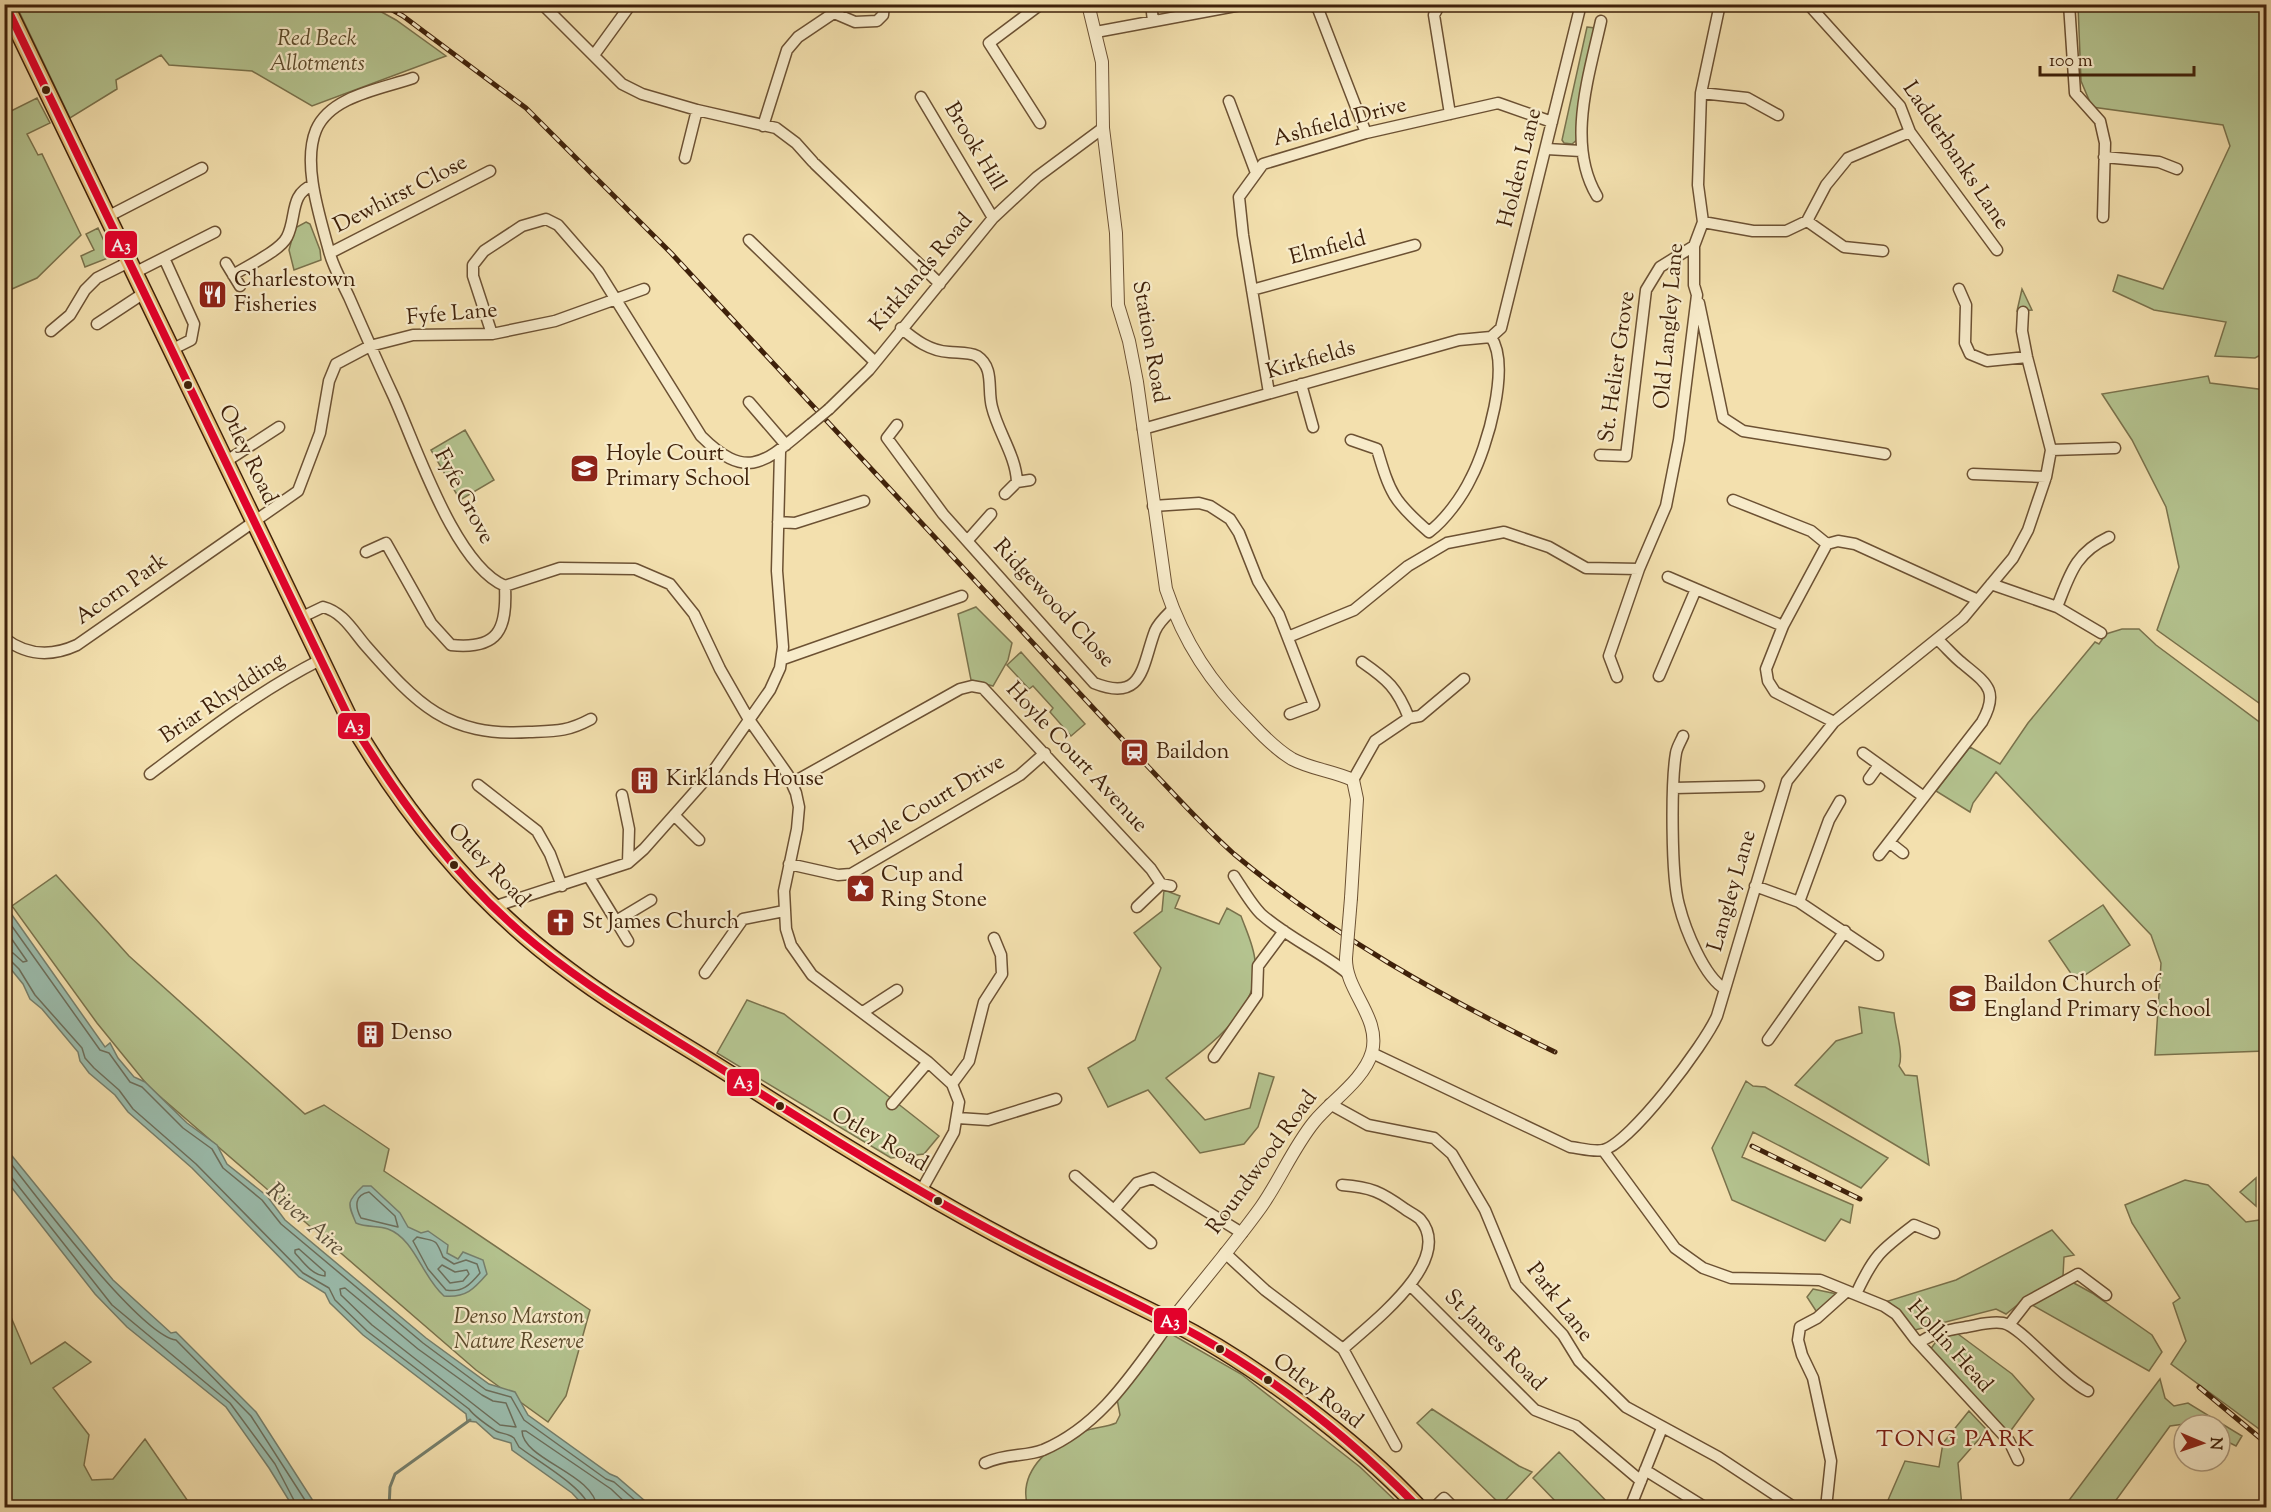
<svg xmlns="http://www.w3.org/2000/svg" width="2271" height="1512" viewBox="0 0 2271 1512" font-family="'Sorts Mill Goudy',serif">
<rect width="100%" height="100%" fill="#f3e0ae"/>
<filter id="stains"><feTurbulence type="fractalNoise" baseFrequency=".00333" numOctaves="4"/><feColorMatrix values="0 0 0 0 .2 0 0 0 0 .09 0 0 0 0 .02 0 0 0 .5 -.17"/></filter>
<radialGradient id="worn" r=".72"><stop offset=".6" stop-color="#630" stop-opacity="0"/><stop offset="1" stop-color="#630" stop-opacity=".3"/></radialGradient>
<path fill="#b4c38f" stroke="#7a724c" stroke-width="1.5" d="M16,5H369L396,20L446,56L312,106L252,71L169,65L161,55L116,80L117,89L70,118Z
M2078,5H2266V352L2255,358L2215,356L2226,322L2154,310L2113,291L2118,275L2163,289L2230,146L2223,125L2092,107L2081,81Z
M1587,27L1595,28L1578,139L1572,144L1564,143L1562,140Z
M37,98L50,123L27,134L38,155L42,154L81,235L37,278L5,292V114Z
M306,222L310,224L320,250L321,260L294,270L289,250L295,228Z
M98,228L109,252L108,258L85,267L81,256L94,250L86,234Z
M2022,289L2032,310L2017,311Z
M2208,376L2210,383L2266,390V708L2157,630L2179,567L2166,507L2132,440L2102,394Z
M465,430L494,480L460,500L431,450Z
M976,607L1012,643L1008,660L993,686L971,680L958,614Z
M2122,629H2139L2156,645L2266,727L2265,1051L2155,1055L2161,963L2151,935L1996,772L1973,803L1970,812L1936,791L1970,747L2000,764L2028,723L2095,642L2099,644L2106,634Z
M1021,652L1085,724L1071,736L1050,712L1053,708L1033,686L1029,689L1007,665Z
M56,875L129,956L305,1114L324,1105L389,1149L384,1171L590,1310L566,1396L548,1422L476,1370L149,1087L97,1023L12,906Z
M1164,890L1180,896L1175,908L1219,924L1227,908L1241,916C1246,930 1254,946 1255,961C1261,1013 1202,1051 1166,1078L1205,1120L1250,1108L1259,1073L1274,1077L1258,1127L1244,1144L1200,1153L1148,1090L1108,1107L1088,1068L1135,1040L1161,968L1134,933L1162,911Z
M2103,905L2130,945L2076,981L2049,941Z
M747,1000L784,1014L939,1136L924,1154L891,1158L717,1053Z
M1859,1007L1894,1013C1895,1028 1904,1054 1899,1066L1905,1075L1917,1076L1929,1165L1795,1085L1836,1041L1862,1033Z
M1746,1081L1753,1086L1765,1087L1888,1158L1861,1188L1753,1132L1742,1157L1853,1205L1850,1223L1841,1219L1825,1241L1732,1200L1712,1148Z
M2256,1178V1206L2240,1192Z
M2185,1180L2208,1185L2246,1222L2266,1219V1214V1434L2171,1364L2186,1341L2173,1303L2180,1298L2132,1223L2125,1205Z
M2052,1230L2074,1255L2064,1257L2063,1276L2026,1298L2006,1314L1996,1309L1915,1330L1888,1301L1956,1280Z
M2072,1282L2092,1293L2152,1335L2162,1352L2149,1371L2032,1305Z
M1813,1289L1837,1294L1818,1314L1807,1297Z
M5,1303L31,1364L65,1342L91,1362L53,1388L89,1435L84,1465L92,1480L113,1479L145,1439L192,1507L27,1508L5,1502Z
M1166,1331L1241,1374L1360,1467L1402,1507L1028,1508C1016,1469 1055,1440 1088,1430C1097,1427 1107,1427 1116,1423L1120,1415L1117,1399Z
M1958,1334L2012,1374L2034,1399L2009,1433L1930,1350L1940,1336Z
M2160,1379L2165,1398L2174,1406L2188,1403L2242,1436L2236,1446L2220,1438V1425L2192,1423L2170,1426L2111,1507H2064Z
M1432,1409L1519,1466L1532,1472L1501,1505L1417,1423Z
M1969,1411L1987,1430L1958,1463L1962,1507H1885L1905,1461L1939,1467L1943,1443Z
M1559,1452L1612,1507H1561L1533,1478Z"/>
<path fill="#9bbdae" stroke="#767f6c" stroke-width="1.5" d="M5,905L105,1047L110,1043L118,1058L134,1077L145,1082L187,1123L217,1145L227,1164L267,1196L285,1220L426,1338L489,1384L515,1392L528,1415L610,1474L617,1477L652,1507H585L572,1493L512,1450L511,1443L494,1438L476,1422L467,1421L466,1414L363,1335L330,1303L325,1293L299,1277L192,1168L128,1112L115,1095L89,1073L80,1061L78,1052L42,1009L30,999L23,984L5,962Z
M4,1146L113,1280L171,1333L176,1332L256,1412L317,1507H293L269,1468L226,1407L127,1327L95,1294L5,1179Z
M363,1186H371L400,1213L408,1227L421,1233L428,1231L448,1245L447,1253L458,1259L463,1252L483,1260L487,1274C474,1289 466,1298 444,1296C422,1277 415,1239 388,1229C378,1225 367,1228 356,1223C347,1203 347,1201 363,1186Z"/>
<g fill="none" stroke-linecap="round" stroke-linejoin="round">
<path stroke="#6d6f5c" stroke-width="1.5" d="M4,915L100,1050L109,1053L130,1082L142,1087L183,1128L212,1149L223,1168L262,1200L281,1224L423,1343L486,1390L511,1397L524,1420L606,1479L614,1482L644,1508
M4,928L27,961L23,962L13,953L4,951
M4,959L10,960L19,969L35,995L82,1048L85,1058L94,1068L119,1090L133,1109L196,1164L303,1273L329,1288L335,1300L367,1331L469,1409C474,1416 487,1425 496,1431C501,1434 508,1433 514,1438L519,1447C534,1459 587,1489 589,1508
M4,1155C32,1190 139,1335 176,1340L251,1416L310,1508
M4,1176L12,1178L112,1305L230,1403L275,1464L298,1508
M369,1192L395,1216L398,1227L361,1218C355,1207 354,1195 369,1192Z
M417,1237C436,1242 435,1237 443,1257L454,1264L466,1260L477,1264L480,1273C470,1285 462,1293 446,1290L428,1269L413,1241Z
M299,1249L325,1272V1276C312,1275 303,1262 295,1253V1250Z
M442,1265L455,1272L467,1270L469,1274L463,1281L450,1283L438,1269Z
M345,1288L418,1349L482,1395L493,1401L506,1403L516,1427L500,1425L372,1325L341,1295L340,1289Z
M597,1508C595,1474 523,1460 522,1431H526L611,1489L631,1508"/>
<path stroke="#767f6c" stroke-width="3" d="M389,1508L390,1487L395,1474L470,1420"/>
<defs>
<path id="minor" d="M542,4L622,84L642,94L697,110L776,128L796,143L813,162
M1151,4L1153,21
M1311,4L1318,9L1366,133
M1440,4L1434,15L1450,114
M1808,4L1900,106L1910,132L1997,250
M2069,4L2075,93L2100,121L2105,143L2103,217
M834,13L855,22L877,21L883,15L884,4
M1096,32L1246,4
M594,55L631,4
M413,78C381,89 330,96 316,130C302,164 320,217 329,251C333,267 342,282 349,297C363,329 377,361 392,393C415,442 454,565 505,586L560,568L635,569L670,584L694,614L720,669L748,718L788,775L796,793L799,807L797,829L784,891L786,929L791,945L812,975L928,1062L952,1084L959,1102L954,1132L921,1191
M1701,93L1747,98L1778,115
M921,97L993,218
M1229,101L1256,173
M1040,123L989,43L1041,4
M763,126L787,50L798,37L847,4
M1547,149L1581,151
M2104,157L2159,162L2177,169
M685,158L697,110
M815,164L940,284
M1597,196C1566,144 1589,76 1601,21
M107,217L202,168
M1807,221L1844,247L1883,251
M1703,222L1753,231H1786L1807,221L1826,185L1848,158L1910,132
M749,240L874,361
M330,253L490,171
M164,258L194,324L191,340L171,350
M226,263L240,286
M134,273L215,232
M233,275C247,266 280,251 287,237C297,218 289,194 313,185
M1959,289L1966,305L1965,343L1970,354L1987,361L2027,357
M1252,290L1415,245
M1699,303L1723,418L1743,431L1885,454
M97,324L144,293
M901,328C915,340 930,351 949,352C958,353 969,352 977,356C995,368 987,389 992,407C998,432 1016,456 1017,482
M51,331L70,315L85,290L97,278L129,262
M492,334L473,276V265L484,251L522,226L546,219L558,225L598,271L701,436C749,484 767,460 811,424
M1491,337L1501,328L1581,4
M1301,384L1313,427
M1269,393L1243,235L1239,197L1263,164L1366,133L1498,103L1552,122
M749,402L786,445
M829,409L869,370L993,218L1037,177L1103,128
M897,425L887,438L943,514L1094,683C1144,703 1142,665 1155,631C1159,622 1166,616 1173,609
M1143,429L1459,340L1491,337
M1351,440L1377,449C1390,493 1393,501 1429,532C1445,520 1462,497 1471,478C1487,448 1511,366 1491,337
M2051,450L2115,448
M1600,455L1626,456L1646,290L1660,267L1694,246
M225,462L279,427
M1973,474L2046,477
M1005,494L1017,482L1030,480
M1733,500L1811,531L1827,544
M1153,506L1199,503L1210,506L1230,519L1239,533L1258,581L1279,615L1314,705L1290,714
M778,522L795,523L864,501
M968,540L991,514
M366,552L386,543L431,623L451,645C499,650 507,629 505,586
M1668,577L1696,589
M1991,584L2057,607L2101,633
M2057,607C2070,574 2075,553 2109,537
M300,618L323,607C343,612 353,631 366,646C417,704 447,737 529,732C555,731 567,732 591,719
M1288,637L1354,610L1408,566L1447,543L1504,532L1549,547L1586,568L1639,569
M4,638C27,656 51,657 77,645L298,491L320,433L329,381L336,364L370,346L413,335L492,334L555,321L644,289
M783,659L962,596
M1362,662C1388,680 1397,688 1409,718
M1659,676L1696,589L1783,626
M1617,677L1609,656L1639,569L1666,506L1679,440L1697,295L1694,285V246L1703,222L1698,185L1701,93L1720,4
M1834,722L1775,692L1768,681L1766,669L1783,626L1827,544L1838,541L1855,544L1978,600
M1683,736C1681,741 1677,747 1676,753C1671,782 1671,877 1679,905C1685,929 1704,977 1725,989
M1863,753L1924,797
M150,774C206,732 259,691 320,660
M1869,779L1879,765
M1353,780L1375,741L1409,718L1420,716L1464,679
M792,783L960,689L972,686L983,688L1151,869L1161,884
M478,785L537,831L550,854L562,886
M1674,788L1759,786
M622,795L629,829L628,863
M674,815L699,840
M1889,842L1903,853
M1879,855L1982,722C2000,690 1986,683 1962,663C1953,656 1946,647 1937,639
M789,864L838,875L851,874L1020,775L1045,753
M1234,876C1242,888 1251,904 1261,914C1287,937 1319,951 1346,972
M589,877L616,921L651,900
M1755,886L1799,902L1878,955
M1799,902L1829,820L1840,801
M493,907L628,863L644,849L714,770L770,690L780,668L783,647L777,571L780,452
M1137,907L1161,884L1171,886
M616,921L628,941
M705,973L743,919L784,911
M863,1012L897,990
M1768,1040L1845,931
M1372,1053L1570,1147C1580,1148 1593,1152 1603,1150C1631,1143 1705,1044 1717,1016L1787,781L1834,722L1963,618L2013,558L2028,530L2046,477L2051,450L2027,357L2022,331L2023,312
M1214,1057L1257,995L1258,966L1284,931
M952,1084L969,1061L984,1002L1002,974L1001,955L994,938
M892,1104L928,1062
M1330,1104L1368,1125L1434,1138L1452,1154L1485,1210L1516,1285L1563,1335L1579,1361L1626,1407L1718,1457L1795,1508
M958,1118L988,1120L1056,1099
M1603,1150L1675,1248L1703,1268L1731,1278L1820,1280L1884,1306L1896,1314L1915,1339L2009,1441L2018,1460
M1075,1176L1151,1243
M1342,1185C1371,1187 1381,1192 1405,1209C1409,1212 1416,1215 1420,1219C1456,1261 1370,1324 1343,1349
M1114,1210L1137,1183L1153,1178L1242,1233
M1225,1253L1265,1290L1343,1349L1396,1446
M1410,1285L1535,1410L1576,1426L1641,1481
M1856,1294C1874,1255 1881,1250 1914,1225L1934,1233
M2009,1325L2027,1302L2078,1274L2106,1295
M1919,1343C1934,1332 1948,1330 1966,1327C1978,1325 1990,1321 2003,1323C2021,1326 2062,1378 2088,1391
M985,1463C1007,1453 1025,1457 1043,1450C1102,1425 1134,1371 1171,1321
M1645,1470L1706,1508
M1434,1508L1444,1498L1454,1508
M1630,1508L1662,1428
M1826,1508L1831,1461L1813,1378L1802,1355L1798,1340L1800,1327L1817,1318L1846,1292"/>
<path id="tertiary" d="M1088,4L1102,62L1103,128L1116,233L1118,305L1129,341L1137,382L1166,589C1184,643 1211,683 1251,723C1263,736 1277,750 1292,759C1311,769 1333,771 1353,780L1357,799L1351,898
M1171,1321C1201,1283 1233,1246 1261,1207C1280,1180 1293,1148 1314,1122C1331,1101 1364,1080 1372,1052C1381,1017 1345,991 1346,958"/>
<path id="primary" d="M5,4L348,716C405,815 475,902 568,970C622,1011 682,1043 739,1080C834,1141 930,1200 1031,1252C1077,1276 1124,1298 1170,1321C1252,1362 1356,1440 1419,1508"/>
</defs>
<use href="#minor" stroke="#6c5133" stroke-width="13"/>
<use href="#tertiary" stroke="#6c5133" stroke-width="14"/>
<use href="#primary" stroke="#3f210a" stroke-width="19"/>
<use href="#minor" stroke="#f7ebca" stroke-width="10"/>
<use href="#tertiary" stroke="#f7ebca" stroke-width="12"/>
<use href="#primary" stroke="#eac077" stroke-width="16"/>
<defs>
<path id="rail" d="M382,4L403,16L526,108L671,253L1135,753C1168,787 1199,823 1234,854C1331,935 1442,997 1555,1052
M1752,1146L1860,1199
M2199,1387L2266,1443"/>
</defs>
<use href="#rail" stroke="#3f210a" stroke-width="5"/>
<use href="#rail" stroke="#f7ebca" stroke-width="3" stroke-dasharray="9" stroke-linecap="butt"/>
<defs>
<path id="minor-bridge" d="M811,424L829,409"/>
<path id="tertiary-bridge" d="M1346,958L1351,898"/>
</defs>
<use href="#minor-bridge" stroke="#6c5133" stroke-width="13" stroke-linecap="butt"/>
<use href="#tertiary-bridge" stroke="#6c5133" stroke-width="14" stroke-linecap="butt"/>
<use href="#minor-bridge" stroke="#f7ebca" stroke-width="10"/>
<use href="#tertiary-bridge" stroke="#f7ebca" stroke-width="12"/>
<defs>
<path id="bus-1" d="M5,4L348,716C399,801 458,882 536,945C600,997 670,1036 739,1080C829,1137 919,1193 1013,1242C1075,1275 1139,1303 1200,1337C1281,1383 1354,1442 1419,1508"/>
</defs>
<use href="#bus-1" stroke="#f7ebca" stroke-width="12"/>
<use href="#bus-1" stroke="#e4002b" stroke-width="8"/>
</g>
<defs>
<symbol id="restaurant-square" viewBox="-11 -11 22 22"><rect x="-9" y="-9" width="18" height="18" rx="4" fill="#8f2418" stroke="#f7ebca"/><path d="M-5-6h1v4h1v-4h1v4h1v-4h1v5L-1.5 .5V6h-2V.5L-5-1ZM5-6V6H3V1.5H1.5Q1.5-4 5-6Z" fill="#fff"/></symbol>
<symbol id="school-square" viewBox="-11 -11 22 22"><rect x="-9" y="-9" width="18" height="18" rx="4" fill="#8f2418" stroke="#f7ebca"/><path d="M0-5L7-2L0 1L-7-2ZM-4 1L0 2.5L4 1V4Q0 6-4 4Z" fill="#fff"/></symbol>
<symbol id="station-square" viewBox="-11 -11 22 22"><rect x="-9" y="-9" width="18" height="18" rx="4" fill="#8f2418" stroke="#f7ebca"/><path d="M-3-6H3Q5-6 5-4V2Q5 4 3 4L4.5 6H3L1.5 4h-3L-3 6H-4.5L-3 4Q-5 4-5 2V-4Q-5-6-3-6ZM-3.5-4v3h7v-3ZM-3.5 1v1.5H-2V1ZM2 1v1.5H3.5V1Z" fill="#fff"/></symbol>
<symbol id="building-square" viewBox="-11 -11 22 22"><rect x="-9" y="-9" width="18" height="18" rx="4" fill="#8f2418" stroke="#f7ebca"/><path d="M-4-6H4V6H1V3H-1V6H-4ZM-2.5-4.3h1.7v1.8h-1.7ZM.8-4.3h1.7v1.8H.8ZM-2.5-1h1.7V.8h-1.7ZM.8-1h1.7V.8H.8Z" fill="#fff"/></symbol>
<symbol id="sight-square" viewBox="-11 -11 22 22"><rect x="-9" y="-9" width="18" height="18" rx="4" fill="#8f2418" stroke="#f7ebca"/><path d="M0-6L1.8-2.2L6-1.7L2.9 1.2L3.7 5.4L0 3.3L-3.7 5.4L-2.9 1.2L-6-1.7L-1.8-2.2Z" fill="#fff"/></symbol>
<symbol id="church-square" viewBox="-11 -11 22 22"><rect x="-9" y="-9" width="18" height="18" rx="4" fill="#8f2418" stroke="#f7ebca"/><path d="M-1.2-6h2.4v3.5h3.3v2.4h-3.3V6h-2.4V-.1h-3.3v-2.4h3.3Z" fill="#fff"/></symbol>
</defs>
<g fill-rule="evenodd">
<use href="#restaurant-square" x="196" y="278" width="33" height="33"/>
<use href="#school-square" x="568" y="452" width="33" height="33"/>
<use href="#station-square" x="1118" y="736" width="33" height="33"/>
<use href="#building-square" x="628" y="764" width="33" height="33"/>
<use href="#sight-square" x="844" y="872" width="33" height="33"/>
<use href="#church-square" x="544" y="906" width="33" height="33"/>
<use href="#school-square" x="1946" y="982" width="33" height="33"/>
<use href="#building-square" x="354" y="1018" width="33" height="33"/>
</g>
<g fill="#3f210a" stroke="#f7ebca" stroke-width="2">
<circle cx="46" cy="90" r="5"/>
<circle cx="188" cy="385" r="5"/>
<circle cx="454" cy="865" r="5"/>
<circle cx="780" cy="1106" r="5"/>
<circle cx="938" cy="1201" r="5"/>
<circle cx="1220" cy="1349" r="5"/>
<circle cx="1268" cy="1380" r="5"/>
</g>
<g text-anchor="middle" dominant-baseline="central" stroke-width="4.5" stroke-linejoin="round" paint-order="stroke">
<g font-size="22" font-style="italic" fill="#5c4a2b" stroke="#f7ebca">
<text x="317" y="40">Red Beck<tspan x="317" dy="25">Allotments</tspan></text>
<text x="519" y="1318">Denso Marston<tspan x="519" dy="25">Nature Reserve</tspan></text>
</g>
<g font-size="22" fill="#3f210a" stroke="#f7ebca">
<text transform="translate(1340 123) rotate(-15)">Ashfield Drive</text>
<text transform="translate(974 147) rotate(59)">Brook Hill</text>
<text transform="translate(1955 156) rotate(56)">Ladderbanks Lane</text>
<text transform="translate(1521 168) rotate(-76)">Holden Lane</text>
<text transform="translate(401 195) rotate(-27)">Dewhirst Close</text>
<text transform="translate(1328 249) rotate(-15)">Elmfield</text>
<text transform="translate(922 273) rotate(-50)">Kirklands Road</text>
<text transform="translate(452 315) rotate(-5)">Fyfe Lane</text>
<text transform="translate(1670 326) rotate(-85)">Old Langley Lane</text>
<text transform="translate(1149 342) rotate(80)">Station Road</text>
<text transform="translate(1311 361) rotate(-16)">Kirkfields</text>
<text transform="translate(1618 367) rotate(-82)">St. Helier Grove</text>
<text transform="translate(247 455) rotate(64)">Otley Road</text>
<text transform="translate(463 497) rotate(62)">Fyfe Grove</text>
<text transform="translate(122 590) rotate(-35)">Acorn Park</text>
<text transform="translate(1053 604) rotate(47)">Ridgewood Close</text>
<text transform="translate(223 699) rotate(-34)">Briar Rhydding</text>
<text transform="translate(1076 758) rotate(47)">Hoyle Court Avenue</text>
<text transform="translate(928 806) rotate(-31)">Hoyle Court Drive</text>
<text transform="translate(488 866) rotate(46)">Otley Road</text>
<text transform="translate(1733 891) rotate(-74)">Langley Lane</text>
<text transform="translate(879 1140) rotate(30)">Otley Road</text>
<text transform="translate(1263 1163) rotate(-54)">Roundwood Road</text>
<text transform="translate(1559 1303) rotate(52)">Park Lane</text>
<text transform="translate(1494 1341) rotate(45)">St James Road</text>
<text transform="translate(1949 1347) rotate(48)">Hollin Head</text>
<text transform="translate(1317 1392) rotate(38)">Otley Road</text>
</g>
<g font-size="22" fill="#3f210a" stroke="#f7ebca" text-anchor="start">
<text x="234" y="281">Charlestown<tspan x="234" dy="25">Fisheries</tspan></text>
<text x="606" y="455">Hoyle Court<tspan x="606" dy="25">Primary School</tspan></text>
<text x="1156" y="753">Baildon</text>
<text x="666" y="780">Kirklands House</text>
<text x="881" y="876">Cup and<tspan x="881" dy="25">Ring Stone</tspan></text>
<text x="582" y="923">St James Church</text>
<text x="1984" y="986">Baildon Church of<tspan x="1984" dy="25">England Primary School</tspan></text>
<text x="391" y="1034">Denso</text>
</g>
<g font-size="24" font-style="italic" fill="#5b503b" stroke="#f7ebca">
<text transform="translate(305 1220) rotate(42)">River Aire</text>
</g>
<g font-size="24" letter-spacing="1.5" fill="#7a1f14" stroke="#f7ebca">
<text x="1956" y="1440">TONG PARK</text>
</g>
</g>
<g stroke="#f7ebca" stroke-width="2">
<rect x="104" y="230" width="34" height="29" rx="6" fill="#e4002b"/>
<rect x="337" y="712" width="34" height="28" rx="6" fill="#e4002b"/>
<rect x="726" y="1068" width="34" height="29" rx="6" fill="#e4002b"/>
<rect x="1153" y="1307" width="35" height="28" rx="6" fill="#e4002b"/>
</g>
<g font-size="16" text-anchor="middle" font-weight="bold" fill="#fff">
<text x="121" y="251">A3</text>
<text x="354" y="732">A3</text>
<text x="743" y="1088">A3</text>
<text x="1170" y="1327">A3</text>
</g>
<rect width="2271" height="1512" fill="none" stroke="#f3e0ae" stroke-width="24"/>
<rect x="6" y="6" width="2259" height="1500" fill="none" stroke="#3f210a" stroke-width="3"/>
<rect x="12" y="12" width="2247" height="1488" fill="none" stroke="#3f210a" stroke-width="1.5"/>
<g transform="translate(2202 1443) rotate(92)"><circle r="28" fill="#f7ebca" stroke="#ad9a7d" stroke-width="1.5"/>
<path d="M0-4.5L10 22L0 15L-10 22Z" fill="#8f2418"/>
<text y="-9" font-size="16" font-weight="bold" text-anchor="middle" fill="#3f210a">N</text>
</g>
<path d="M2040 66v9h154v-9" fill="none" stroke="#3f210a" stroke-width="3"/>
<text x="2049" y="66" font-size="18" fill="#3f210a" stroke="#f7ebca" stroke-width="4.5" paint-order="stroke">100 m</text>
<rect width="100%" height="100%" filter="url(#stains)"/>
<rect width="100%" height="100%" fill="url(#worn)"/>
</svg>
